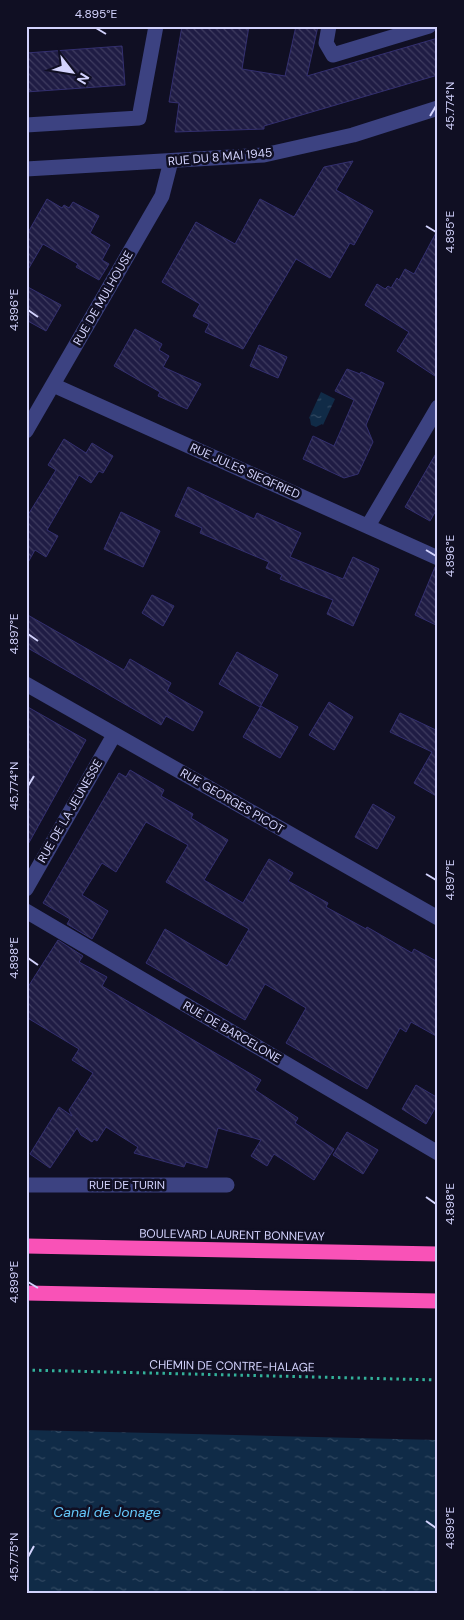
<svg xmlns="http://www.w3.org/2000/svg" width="464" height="1620" viewBox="0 0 464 1620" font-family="'DM Sans',sans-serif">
<defs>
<pattern id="water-ripples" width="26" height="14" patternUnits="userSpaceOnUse" patternTransform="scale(1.25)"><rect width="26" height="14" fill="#102b47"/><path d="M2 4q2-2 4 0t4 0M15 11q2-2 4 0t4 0" fill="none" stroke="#324962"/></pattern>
<pattern id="building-back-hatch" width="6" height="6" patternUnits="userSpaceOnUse" patternTransform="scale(1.25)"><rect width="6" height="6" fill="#1f1c44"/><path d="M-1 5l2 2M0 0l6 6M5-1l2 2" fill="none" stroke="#3f3c60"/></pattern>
</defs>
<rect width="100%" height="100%" fill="#100f23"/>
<path fill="url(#water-ripples)" d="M321,392L335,399L323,425L322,424L316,427L311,425L310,419L309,418Z
M26,1430L438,1440V1594H26Z"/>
<path fill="url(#building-back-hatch)" stroke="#332f6f" d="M182,26H249L242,69L285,76L296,26H318L307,76L438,38V75L264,126V129L175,132L179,103L169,102Z
M122,46L125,85L26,92V53Z
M353,161L336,190L373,211L354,245L350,243L330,278L296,259L243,349L205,332L209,324L193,316L200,304L162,282L196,222L235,244L260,199L294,217L324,167Z
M47,199L62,208L64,205L69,208L73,202L99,216L90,233L110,245L102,260L109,264L99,280L76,267L78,264L43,244L26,273V236Z
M438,229V378L397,351L409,332L365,305L377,284L385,289L388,286L391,288L397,278L399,280L405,269L414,274Z
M26,286L61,305L46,331L26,320Z
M135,329L162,344L159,350L169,356L163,367L201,384L187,409L158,396L160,392L114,366Z
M259,345L287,357L278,378L250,366Z
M347,369L360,374L361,372L384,383L366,425L373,442L358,474L344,478L303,459L313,436L334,446L354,400L335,391Z
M64,439L86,453L92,443L113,456L103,473L99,471L91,483L79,475L47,530L58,536L46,557L35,550L26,566V518L56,470L48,465Z
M438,450V507L430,521L405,507Z
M188,487L254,519L257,513L301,533L290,557L343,579L353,557L379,569L353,626L327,614L333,600L280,579L282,575L266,568L269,562L200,533L202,528L175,516Z
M121,512L160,531L143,567L104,549Z
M435,567H438V626L415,615Z
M152,595L174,606L163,626L142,613Z
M26,614L124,670L130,659L171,683L167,691L203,712L193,731L166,716L161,725L26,647Z
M237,652L278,675L260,707L219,684Z
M329,702L353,717L334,750L309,735Z
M26,706L86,740L26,848Z
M261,706L298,727L280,758L243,737Z
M400,713L438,731V797L414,783L432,752L390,732Z
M130,770L164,790L161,796L193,814L191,818L228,840L204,880L243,903L269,859L293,873L288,881L328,903L326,907L366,929L367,927L412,953L414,949L438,962V1037L411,1022L406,1032L400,1028L367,1089L286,1043L306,1008L265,984L245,1020L146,963L165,929L227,966L249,929L166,882L188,845L146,822L116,872L102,863L82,895L108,911L92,939L67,924L70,919L43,903L119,773L126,777Z
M373,804L395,817L377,849L355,837Z
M58,940L83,956L79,962L107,977L102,986L261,1080L255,1090L298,1118L295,1123L334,1149L314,1180L274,1154L267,1166L251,1156L261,1140L218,1128L207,1168L186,1162L184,1167L134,1153L138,1147L106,1127L97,1141L94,1139L92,1142L81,1135L77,1128L50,1168L30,1154L59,1107L72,1116L69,1110L93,1073L72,1060L79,1049L26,1017V990Z
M416,1085L438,1098V1103L426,1124L402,1109Z
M347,1132L378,1150L363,1174L333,1155Z"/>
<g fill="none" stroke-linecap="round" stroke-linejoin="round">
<path stroke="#33b19a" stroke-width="3" stroke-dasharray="2.5 4" stroke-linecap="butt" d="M26,1370L438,1380"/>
<path stroke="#3c4281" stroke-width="15" d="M329,26L326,43L333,55L429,26
M26,125L139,118L156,26
M26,169L264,155L353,135L438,108
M53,385L438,558
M26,431L162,196L171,161
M368,526L438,407
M26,684L438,918
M26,889L114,735
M26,911L438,1153
M26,1185H227"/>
<path stroke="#f952b7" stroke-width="15" d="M26,1246L438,1254
M26,1293L438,1301"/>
</g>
<path fill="none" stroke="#d3d3fd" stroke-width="2" d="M96,28L106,34M430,116L436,106M426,226L436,232M28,310L38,317M426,550L436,556M28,634L38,641M28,786L34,776M426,874L436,880M28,958L38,965M426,1197L436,1204M28,1282L38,1288M426,1521L436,1528M28,1557L34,1546"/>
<g text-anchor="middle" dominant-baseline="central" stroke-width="5" stroke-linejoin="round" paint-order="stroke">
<g font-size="12" fill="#d3d3fd" stroke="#100f23">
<text transform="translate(220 157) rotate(-5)">RUE DU 8 MAI 1945</text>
<text transform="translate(103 298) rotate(-60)">RUE DE MULHOUSE</text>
<text transform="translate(245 471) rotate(24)">RUE JULES SIEGFRIED</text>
<text transform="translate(232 801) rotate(30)">RUE GEORGES PICOT</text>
<text transform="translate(70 811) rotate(-60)">RUE DE LA JEUNESSE</text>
<text transform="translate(232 1032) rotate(30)">RUE DE BARCELONE</text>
<text x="127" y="1185">RUE DE TURIN</text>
<text transform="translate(232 1235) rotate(1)">BOULEVARD LAURENT BONNEVAY</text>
<text transform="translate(232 1366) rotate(1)">CHEMIN DE CONTRE-HALAGE</text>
</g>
<g font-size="14" font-style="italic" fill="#65c7fa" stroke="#100f23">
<text x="107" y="1512">Canal de Jonage</text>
</g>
</g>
<rect width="464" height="1620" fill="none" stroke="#100f23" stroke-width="55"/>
<g transform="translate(72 72) rotate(121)" stroke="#100f23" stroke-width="4" paint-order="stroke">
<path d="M0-4L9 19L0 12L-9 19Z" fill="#d3d3fd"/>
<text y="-8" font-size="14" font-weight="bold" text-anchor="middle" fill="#d3d3fd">N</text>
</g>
<rect x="28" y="28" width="408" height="1564" fill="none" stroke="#d3d3fd" stroke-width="2"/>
<g font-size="12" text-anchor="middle" fill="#d3d3fd">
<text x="96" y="18">4.895°E</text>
<text transform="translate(450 106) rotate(-90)" y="4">45.774°N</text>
<text transform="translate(450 232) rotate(-90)" y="4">4.895°E</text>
<text transform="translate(14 310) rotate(-90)" y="4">4.896°E</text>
<text transform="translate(450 556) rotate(-90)" y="4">4.896°E</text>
<text transform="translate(14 634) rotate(-90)" y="4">4.897°E</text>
<text transform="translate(14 786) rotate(-90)" y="4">45.774°N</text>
<text transform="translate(450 880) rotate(-90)" y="4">4.897°E</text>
<text transform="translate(14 958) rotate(-90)" y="4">4.898°E</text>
<text transform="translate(450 1204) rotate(-90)" y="4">4.898°E</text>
<text transform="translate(14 1282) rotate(-90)" y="4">4.899°E</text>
<text transform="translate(450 1528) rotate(-90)" y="4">4.899°E</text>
<text transform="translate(14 1557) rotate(-90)" y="4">45.775°N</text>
</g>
</svg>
